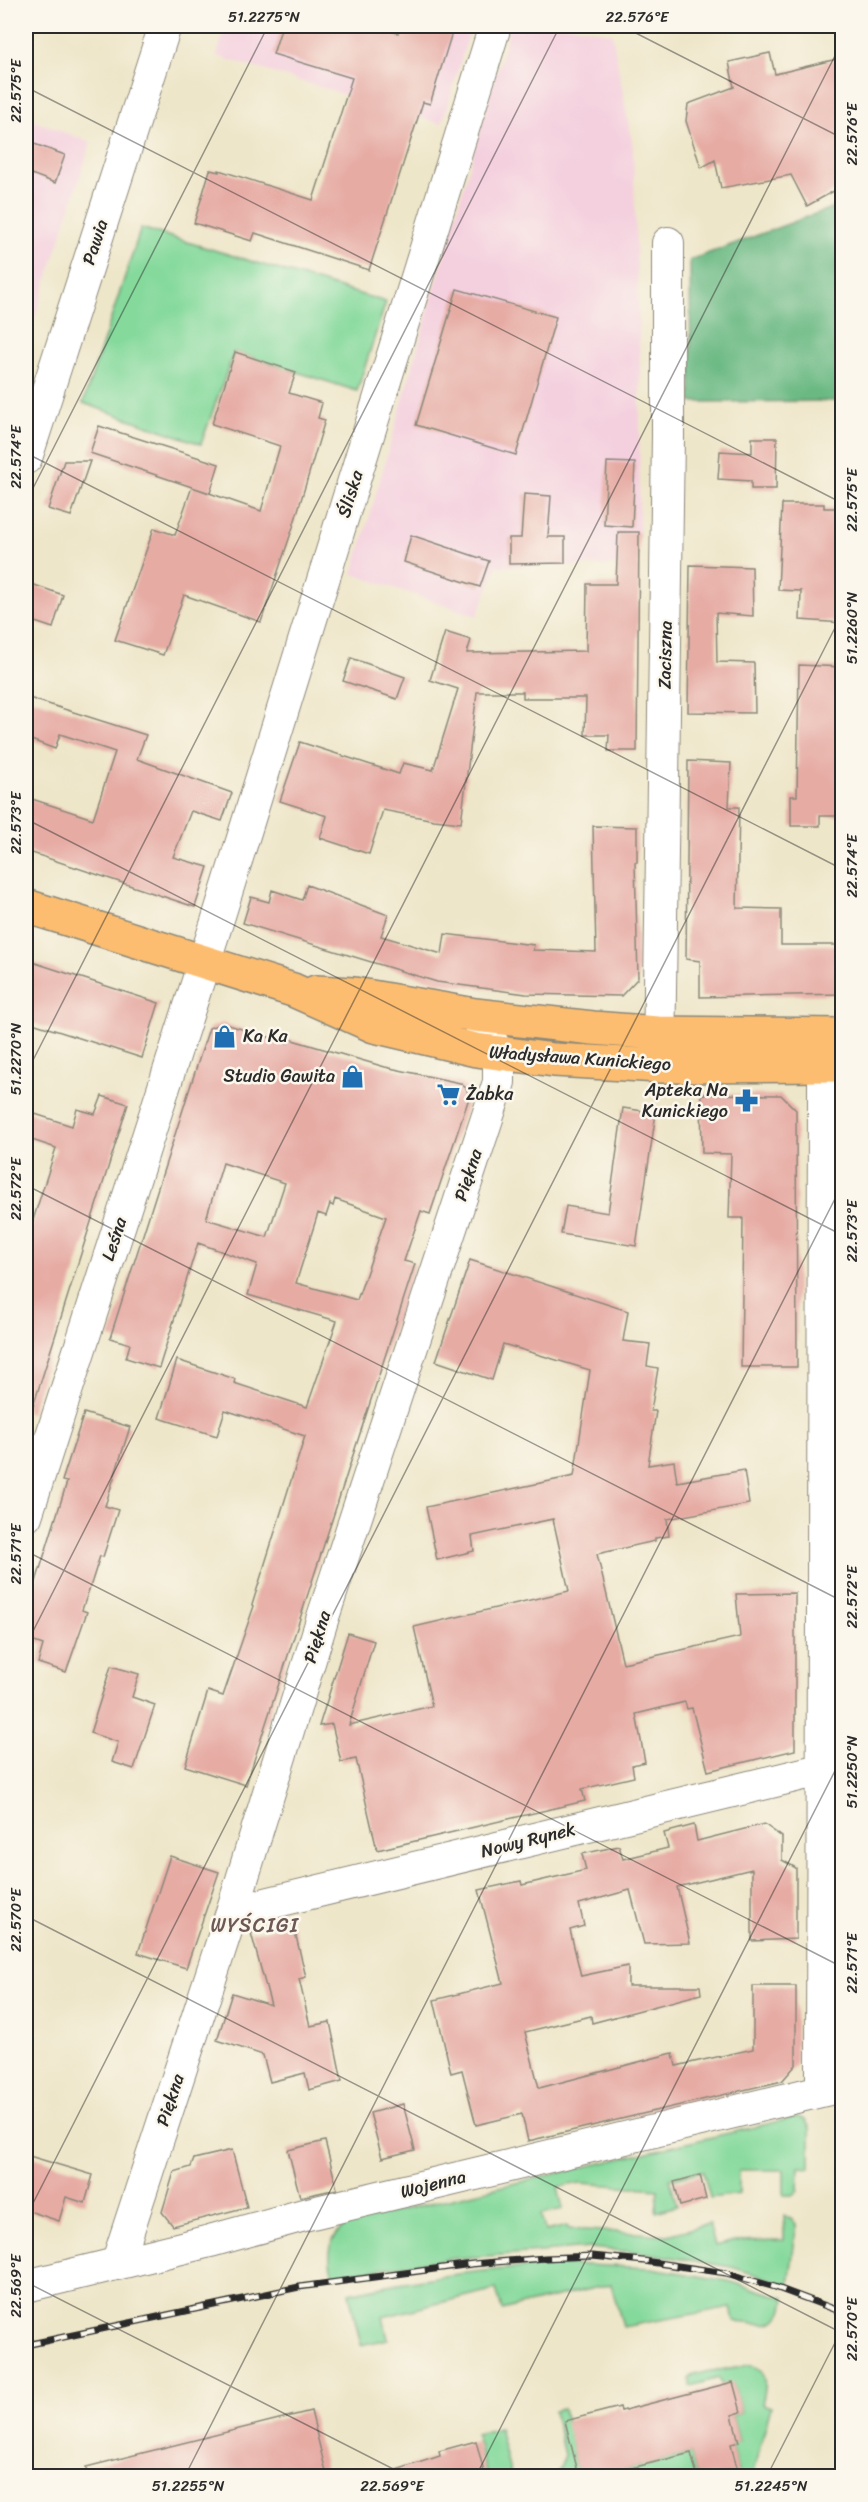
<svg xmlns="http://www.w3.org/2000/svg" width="868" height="2502" viewBox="0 0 868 2502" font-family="Sriracha,sans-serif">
<rect width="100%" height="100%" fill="#fbf7ec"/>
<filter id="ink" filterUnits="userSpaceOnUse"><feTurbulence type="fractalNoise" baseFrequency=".0167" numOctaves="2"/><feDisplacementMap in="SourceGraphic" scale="12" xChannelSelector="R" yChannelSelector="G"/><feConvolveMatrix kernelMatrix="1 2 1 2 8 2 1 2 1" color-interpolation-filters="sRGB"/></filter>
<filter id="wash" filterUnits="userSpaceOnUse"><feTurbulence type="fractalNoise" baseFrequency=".008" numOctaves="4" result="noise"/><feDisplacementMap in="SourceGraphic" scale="24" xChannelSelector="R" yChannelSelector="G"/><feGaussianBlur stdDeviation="1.35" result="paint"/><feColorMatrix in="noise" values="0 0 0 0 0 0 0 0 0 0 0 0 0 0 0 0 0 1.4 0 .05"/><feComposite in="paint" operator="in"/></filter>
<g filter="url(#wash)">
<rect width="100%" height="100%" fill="#eee6c9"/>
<path fill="#f4cfde" d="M225,26H471L442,124L217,56Z
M510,26H574L612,33L633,148L640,368L639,565L497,566L477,616L353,574Z
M26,118L91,142L26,346Z"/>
<path fill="#84d99b" stroke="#588263" stroke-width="1.5" d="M141,228L386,302L357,391L234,352L201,444L83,403Z
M797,2117L805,2120L810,2128V2168L799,2167L798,2191L793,2195H784V2170H739V2194L710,2198L703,2171L670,2179L677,2206L656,2212L658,2189L581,2183L558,2187L563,2209L541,2214L545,2231L567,2226L569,2229L668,2235L709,2224L715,2246L734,2241L784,2240V2216L791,2218L796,2224V2230L789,2285L731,2267L646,2253L590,2248L448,2259L333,2275C326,2253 330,2234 351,2222Z
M586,2265L652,2268L728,2281L785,2298C781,2333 762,2323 734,2322L731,2307L623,2327L611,2284L502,2310L496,2289L383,2317L388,2339L361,2345L349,2293C427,2276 506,2266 586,2265Z
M748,2365C771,2368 766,2388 762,2404L771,2407L752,2476H720L738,2471L731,2444L739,2441L732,2415L741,2412L733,2383L722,2385L719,2378L691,2386L689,2379L693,2374Z
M563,2409L579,2476H556L564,2455L554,2411Z
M499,2428L511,2476H487L476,2434Z
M691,2453L697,2476H596V2475L608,2474Z"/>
<path fill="#6bb983" stroke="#4b7257" stroke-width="1.5" d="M842,204V401L691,402L690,260Z"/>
<g id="blocks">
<path fill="#e6aca4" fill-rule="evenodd" d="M282,26H373L398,33L400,26H454L430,104L423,102L369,270L255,233L252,241L194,223L210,170L219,172V170L313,200L352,78L273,54Z
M770,53L775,74L837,59L843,82V186L807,206L791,175L721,188L715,160L701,168L686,121L688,104L734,87L729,62Z
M26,141L65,155L55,183L26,172Z
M457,289L556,317L516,455L416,425Z
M235,352L296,372L289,393L322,403L318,418L325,420L293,527L261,622L184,595L163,655L115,640L154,528L175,535L192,487L261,511L280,446L212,424Z
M99,426L219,464L210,493L90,453Z
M752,438H777L776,489H751V481L718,479L720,451L752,453Z
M64,461H90L71,516L48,509Z
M607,462L635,463L632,527L604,525Z
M524,494L551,496L548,537H565V563L509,564V538H521Z
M782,504H824V508H843V623L800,620L801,591L778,590Z
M618,532H639L637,751H608L609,735H585L586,698H523V692H477L461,823L434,820L383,810L369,854L320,838L327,816L280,801L300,742L399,774L403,763L433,770L458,689L430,680L445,632L471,640L467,653L586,651L587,584H616Z
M411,535L489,561L480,587L404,562Z
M690,565L752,567L753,616L716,613L717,662L754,663L755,713L688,712Z
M26,582L63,595L53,628L26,619Z
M351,658L405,677L397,699L343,681Z
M799,665L843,667V816H820V826H791V796H797Z
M26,697L146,735L137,759L232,793L222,821L191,811L173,857L208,867L195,907L26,851V797L93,819L115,752L60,734L55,749L26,738Z
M688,761L731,763L729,807H739L737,908L781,909V945H843V994L700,997V961L686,959Z
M593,826L637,827V862H635L638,978L621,996L526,994L437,982L243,923L251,897L269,902L272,890L302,900L307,885L388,915L381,936L442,954L445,934L534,945L533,950L596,952Z
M26,960L159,1003L142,1058L26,1021Z
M222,1023L288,1043L289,1039L385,1067L460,1083L467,1089L469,1098L430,1214L421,1211L404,1261L415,1264L246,1785L185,1766L208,1691L223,1696L254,1606L252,1605L305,1436L225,1410L217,1436L159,1418L177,1360L235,1379L234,1383L307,1407L337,1321L248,1295L257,1264L198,1243L159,1368L126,1358L130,1344L110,1338L209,1028ZM223,1163L285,1183L267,1237L206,1219ZM335,1199L386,1217L357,1300L296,1283L318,1213L326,1216L330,1204L333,1206Z
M701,1094L781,1095L796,1110L797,1367H741L743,1218H729L731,1154L702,1153Z
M102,1096L128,1104L31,1413L26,1412V1242L56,1148L26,1138V1111L72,1126L77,1109L95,1114Z
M623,1108L656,1113L636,1246L561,1234L566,1206L608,1213Z
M470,1260L628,1311L623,1341L650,1344L647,1366L658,1368L651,1411H656L648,1465L674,1461L677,1482L744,1470L749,1504L667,1519L669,1536L655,1538V1541L597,1554L623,1663L740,1637L736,1594L795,1593V1750L708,1771L692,1708L687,1709L685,1702L636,1714L645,1762L632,1765L634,1777L582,1789L585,1801L377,1850L356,1759L341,1762L332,1724L319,1726L348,1633L374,1641L349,1725L432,1706L414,1627L569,1591L553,1519L472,1536L474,1551L437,1560L426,1507L574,1476L590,1370L503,1344L492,1380L436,1361Z
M84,1413L130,1427L105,1506L118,1510L103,1557L100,1556L92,1581L82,1610L87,1612L66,1672L38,1663L43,1645L26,1639V1614L67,1482L62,1481Z
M111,1666L139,1674L132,1697L155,1705L134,1769L112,1762L118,1742L90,1733Z
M764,1824L782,1837V1860L796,1868V1939L752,1941V1869L677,1887L690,1943L644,1944L630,1890L579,1904L584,1926L570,1930L581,1976L628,1966V1986H700L701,1994L592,2023L591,2016L525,2032L539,2088L673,2053L676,2066L753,2049V1986H796V2065L782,2081L528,2141L522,2114L476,2125L462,2070L451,2073L434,2000L503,1983L479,1890L521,1881L522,1885L586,1870L582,1854L619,1846L623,1859L668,1848L664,1833L694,1825L697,1841Z
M170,1856L219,1872L186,1968L138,1953Z
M293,1924L306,1977L299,1979L310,2026L330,2022L342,2081L309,2090L305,2073L270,2082L263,2055L217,2040L232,1993L271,2005L251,1933Z
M403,2104L415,2150L382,2158L370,2113Z
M325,2141L337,2189L300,2197L288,2150Z
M232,2150L247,2207L173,2226L162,2212L174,2172L191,2167L194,2159Z
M26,2155L93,2175L85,2203L66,2197L59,2221L26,2210Z
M700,2175L706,2199L680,2206L674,2182Z
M733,2382L741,2412L732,2415L739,2442L731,2444L738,2472L720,2476H697L691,2453L600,2476H579L565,2421L620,2407L621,2411Z
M311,2411L327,2476H87L86,2467Z
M476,2441L485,2476H394L393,2471L440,2456L439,2451Z"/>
</g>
</g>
<g filter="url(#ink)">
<use href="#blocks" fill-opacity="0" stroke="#8c887a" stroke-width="1.5"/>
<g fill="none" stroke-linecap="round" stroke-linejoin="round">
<defs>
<path id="minor" d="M26,458L165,26
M659,1059L668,436V243
M26,1516L217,922L495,26
M232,1912L824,1769
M822,2090L824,1084L825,1065L842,1046
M117,2264L232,1912L323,1617L499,1082V1054L475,1015
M26,2286L210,2241L304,2215L842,2086"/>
<path id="major" d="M26,906L293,990L374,1026L476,1050L554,1060L660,1066L842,1065
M316,992L354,994L475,1015L593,1028L658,1033L842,1035"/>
</defs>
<use href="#minor" stroke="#8c887a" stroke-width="34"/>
<use href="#major" stroke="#8c887a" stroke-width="36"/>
<use href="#minor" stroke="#fff" stroke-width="32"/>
<use href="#major" stroke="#fcbd6f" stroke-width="33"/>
<defs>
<path id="rail" d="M26,2345L299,2287L472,2264L545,2258L592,2256L644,2261L726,2273L775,2287L842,2312"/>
</defs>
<use href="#rail" stroke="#2b2b2b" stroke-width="7"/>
<use href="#rail" stroke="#fbf7ec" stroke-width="4.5" stroke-dasharray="14" stroke-linecap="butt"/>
</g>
</g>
<path fill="none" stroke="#2b2b2b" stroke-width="1.5" stroke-opacity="0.45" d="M622,26L842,138M26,87L842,503M26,453L842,869M26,502L268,26M26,819L842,1235M26,1074L560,26M26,1185L842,1601M26,1551L842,1967M26,1645L842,42M26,1916L842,2333M26,2217L842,614M26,2282L407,2476M185,2476L842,1185M476,2476L842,1757M767,2476L842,2329"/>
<defs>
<symbol id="shop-bare" viewBox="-9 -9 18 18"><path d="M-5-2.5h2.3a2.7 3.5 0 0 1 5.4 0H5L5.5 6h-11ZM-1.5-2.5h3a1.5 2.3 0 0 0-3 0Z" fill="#1f6fb2" stroke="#fbf7ec" stroke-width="2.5" paint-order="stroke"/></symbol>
<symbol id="supermarket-bare" viewBox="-9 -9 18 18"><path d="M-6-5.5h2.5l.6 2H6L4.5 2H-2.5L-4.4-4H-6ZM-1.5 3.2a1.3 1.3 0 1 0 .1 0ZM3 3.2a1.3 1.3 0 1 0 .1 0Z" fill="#1f6fb2" stroke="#fbf7ec" stroke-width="2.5" paint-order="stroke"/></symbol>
<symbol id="pharmacy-bare" viewBox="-9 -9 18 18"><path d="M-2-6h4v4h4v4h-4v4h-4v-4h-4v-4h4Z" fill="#1f6fb2" stroke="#fbf7ec" stroke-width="2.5" paint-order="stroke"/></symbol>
</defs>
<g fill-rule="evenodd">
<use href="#shop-bare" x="208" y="1020" width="33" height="33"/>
<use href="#shop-bare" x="336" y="1060" width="33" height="33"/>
<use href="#supermarket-bare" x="432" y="1078" width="33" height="33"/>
<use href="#pharmacy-bare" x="730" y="1084" width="33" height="33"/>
</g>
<g text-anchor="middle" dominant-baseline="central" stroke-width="5" stroke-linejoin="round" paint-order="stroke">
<g font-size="18" fill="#2b2b2b" stroke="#fbf7ec">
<text transform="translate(95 242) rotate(-72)">Pawia</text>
<text transform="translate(350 494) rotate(-73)">Śliska</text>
<text transform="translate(665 655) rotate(-89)">Zaciszna</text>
<text transform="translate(580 1058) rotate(4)">Władysława Kunickiego</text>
<text transform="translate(468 1175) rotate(-72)">Piękna</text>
<text transform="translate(114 1239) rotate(-72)">Leśna</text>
<text transform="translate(317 1637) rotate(-73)">Piękna</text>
<text transform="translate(528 1840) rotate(-14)">Nowy Rynek</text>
<text transform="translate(170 2100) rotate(-72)">Piękna</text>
<text transform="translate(433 2184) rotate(-14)">Wojenna</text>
</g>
<g font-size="18" fill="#2b2b2b" stroke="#fbf7ec" text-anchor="start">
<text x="243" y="1036">Ka Ka</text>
<text x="335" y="1076" text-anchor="end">Studio Gawita</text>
<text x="728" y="1090" text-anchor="end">Apteka Na<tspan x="728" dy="21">Kunickiego</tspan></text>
<text x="466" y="1094">Żabka</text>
</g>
<g font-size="20" letter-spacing="1.5" fill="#6c5855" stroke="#fbf7ec">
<text x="255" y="1925">WYŚCIGI</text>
</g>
</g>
<rect width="868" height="2502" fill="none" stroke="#fbf7ec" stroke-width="66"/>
<rect x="33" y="33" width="802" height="2436" fill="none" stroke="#2b2b2b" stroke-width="2"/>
<g font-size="15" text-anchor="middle" fill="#2b2b2b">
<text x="264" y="22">51.2275°N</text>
<text x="637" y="22">22.576°E</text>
<text transform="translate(16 91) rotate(-90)" y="5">22.575°E</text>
<text transform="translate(852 134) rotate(-90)" y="5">22.576°E</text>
<text transform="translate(16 457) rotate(-90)" y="5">22.574°E</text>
<text transform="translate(852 500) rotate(-90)" y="5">22.575°E</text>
<text transform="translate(852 628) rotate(-90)" y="5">51.2260°N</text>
<text transform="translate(16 823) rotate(-90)" y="5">22.573°E</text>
<text transform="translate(852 866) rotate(-90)" y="5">22.574°E</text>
<text transform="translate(16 1059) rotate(-90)" y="5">51.2270°N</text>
<text transform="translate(16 1189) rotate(-90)" y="5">22.572°E</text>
<text transform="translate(852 1231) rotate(-90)" y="5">22.573°E</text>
<text transform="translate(16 1554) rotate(-90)" y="5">22.571°E</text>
<text transform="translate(852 1597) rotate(-90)" y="5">22.572°E</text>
<text transform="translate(852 1772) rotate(-90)" y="5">51.2250°N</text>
<text transform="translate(16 1920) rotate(-90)" y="5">22.570°E</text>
<text transform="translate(852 1963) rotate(-90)" y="5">22.571°E</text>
<text transform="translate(16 2286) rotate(-90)" y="5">22.569°E</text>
<text transform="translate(852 2329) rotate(-90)" y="5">22.570°E</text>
<text x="188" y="2491">51.2255°N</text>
<text x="392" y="2491">22.569°E</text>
<text x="771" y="2491">51.2245°N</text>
</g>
</svg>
